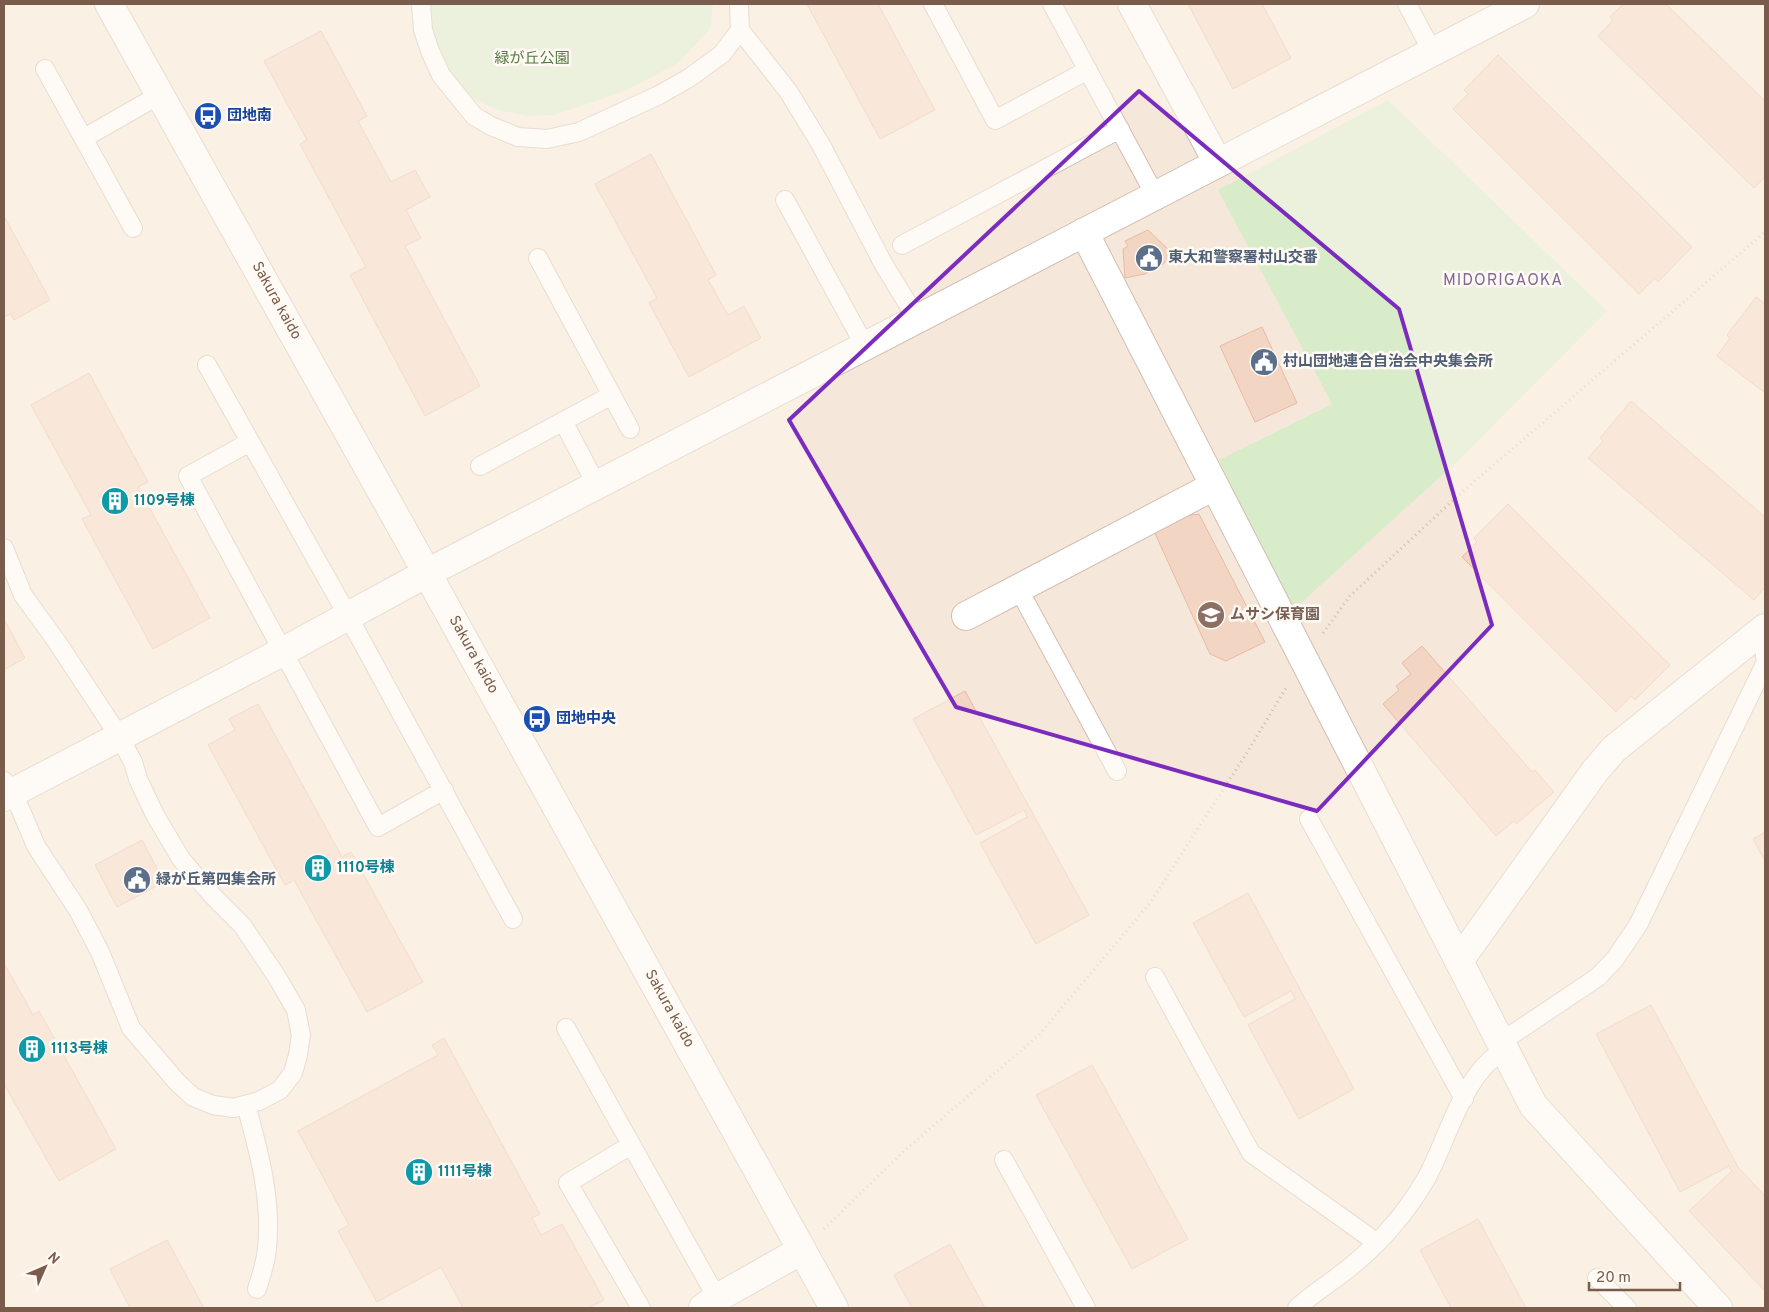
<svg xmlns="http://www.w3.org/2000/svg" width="1769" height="1312" viewBox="0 0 1769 1312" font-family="Overpass,'Noto Sans JP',sans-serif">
<rect width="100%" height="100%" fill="#fdf6ec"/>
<path fill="#f5e8da" d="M4,4H1765V1308H4Z"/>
<path fill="#d8ecc9" d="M429,4H713L710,29L677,64L622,92L554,115L529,116L498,110L477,101L457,82L431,44Z
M1388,100L1607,311L1461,458L1291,612L1219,460L1332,404L1218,190Z"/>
<path fill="#f3d5c3" stroke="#e6bba3" d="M807,4H878L935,110L880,139Z
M1188,4H1262L1291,58L1233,89Z
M1623,4H1666L1765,101V177L1754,188L1598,36L1613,20L1610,17Z
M321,31L367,116L358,121L391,182L415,170L430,197L406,210L421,238L405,246L480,386L425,416L350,275L366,267L300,144L307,140L264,61Z
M1498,55L1692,247L1658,282L1655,278L1639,294L1453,109L1468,94L1464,90Z
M651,154L716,275L708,280L728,315L744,306L761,338L689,377L649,303L657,298L595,184Z
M4,216L50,300L14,320L11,314L4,317Z
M1148,230L1173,254L1163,264L1145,274L1125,278L1123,249L1128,246L1125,241Z
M1756,297L1765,304V393L1717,356L1730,338L1727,335Z
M1262,327L1297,403L1255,422L1220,346Z
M89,373L148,482L138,487L210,618L153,649L82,519L91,515L31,405Z
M1631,401L1765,517V587L1754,600L1588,458L1603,441L1600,438Z
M1508,504L1670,665L1635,700L1631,696L1616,712L1462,557L1477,542L1474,538Z
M1199,514L1265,642L1226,661L1210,654L1153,529L1164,519Z
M4,619L25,658L4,670Z
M1422,646L1532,772L1535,770L1554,792L1516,824L1514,821L1496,836L1383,704L1399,690L1396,686L1411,674L1402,663Z
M965,691L1089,915L1036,944L980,843L1027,817L1024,810L976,835L913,719Z
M258,704L342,857L351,852L423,982L367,1012L294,880L285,885L208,745L235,730L229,719Z
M1765,832V861L1753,839Z
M142,840L164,882L117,907L95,865Z
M1248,893L1354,1089L1299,1119L1248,1025L1295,999L1291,991L1244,1017L1193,923Z
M4,963L33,1015L39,1011L116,1149L59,1181L4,1084Z
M1651,1005L1738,1167L1765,1196V1291L1689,1211L1732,1171L1729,1166L1680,1192L1596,1034Z
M444,1038L540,1214L532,1218L541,1235L562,1224L604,1300L588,1308H463L441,1267L377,1302L338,1231L349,1225L298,1131L438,1055L432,1045Z
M1092,1065L1188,1239L1132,1269L1036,1095Z
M1478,1219L1526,1308H1451L1420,1250Z
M167,1240L204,1308H130L110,1269Z
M950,1244L985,1308H912L894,1275Z"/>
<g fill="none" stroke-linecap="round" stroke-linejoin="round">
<defs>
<path id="service" d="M421,4L423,30L430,51L441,75L474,116L491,126L518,137L547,139L579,132L659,95L689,78L722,54L740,30L739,4
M933,4L995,120L1088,70
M1052,4L1155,195
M1407,4L1432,51
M740,30L788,91L820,143L884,265L917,319
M45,69L133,228
M84,138L161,94
M785,200L865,346
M902,245L1120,129
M538,258L630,429
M207,365L348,616L513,919
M563,421L597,486
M250,442L188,476L378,827L444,790
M480,466L612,395
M4,548L23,595L57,642L119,736L133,762L138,779L155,815L181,859L212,895L242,925L277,977L296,1010L301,1035L298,1055L293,1073L280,1090L259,1101L234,1108L213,1105L193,1097L176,1081L131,1028L100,952L78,910L36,846L13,792L4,781
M1018,588L1117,771
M1765,628V657
M1309,819L1464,1099
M1155,977L1251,1153L1376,1242
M566,1028L717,1298
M1501,1042L1598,977L1615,959L1638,925L1765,664
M246,1105C259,1152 272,1199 267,1248C266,1262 261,1276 257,1289
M631,1145L568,1183L641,1308
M1004,1160L1086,1308
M1597,1278L1627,1308
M1297,1308C1313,1293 1332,1282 1349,1268C1365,1255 1382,1239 1395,1223C1407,1209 1417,1194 1426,1179C1449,1137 1462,1075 1504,1050"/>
<path id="minor" d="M1132,4L1218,163
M1084,232L1533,1105L1718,1308
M966,616L1214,486
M4,797L282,652L427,573L1525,4
M1459,961L1595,771L1614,749L1765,628"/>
<path id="tertiary" d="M109,4L427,573L834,1308
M703,1308L717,1298L802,1250"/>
</defs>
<use href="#service" stroke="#d1beb0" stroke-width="20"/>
<use href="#minor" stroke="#d1beb0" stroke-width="30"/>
<use href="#tertiary" stroke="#d1beb0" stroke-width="30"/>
<path stroke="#d9b8a5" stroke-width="3" stroke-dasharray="1 4" stroke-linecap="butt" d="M1323,633L1350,596L1462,492L1765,232
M824,1229L904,1151L1038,1036L1150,903L1248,751L1286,688"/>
<use href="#service" stroke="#fff" stroke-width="18"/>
<use href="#minor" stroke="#fff" stroke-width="28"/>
<use href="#tertiary" stroke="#fff" stroke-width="28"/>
</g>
<path d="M0 0H1769V1312H0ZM1139,91L1399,309L1492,625L1317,811L956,707L789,420Z" fill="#fdf6ec" fill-opacity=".55" fill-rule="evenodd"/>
<path fill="none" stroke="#7b2cbf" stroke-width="4" stroke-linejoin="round" d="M1139,91L1399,309L1492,625L1317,811L956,707L789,420Z"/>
<defs>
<symbol id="bus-disc" viewBox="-11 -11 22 22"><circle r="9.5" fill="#1a4fb4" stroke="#fffaf3"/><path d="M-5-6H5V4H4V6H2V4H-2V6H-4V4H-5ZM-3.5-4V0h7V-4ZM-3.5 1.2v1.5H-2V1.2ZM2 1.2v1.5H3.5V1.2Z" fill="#fff"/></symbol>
<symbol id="civic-disc" viewBox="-11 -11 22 22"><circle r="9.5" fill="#5c6f8a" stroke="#fffaf3"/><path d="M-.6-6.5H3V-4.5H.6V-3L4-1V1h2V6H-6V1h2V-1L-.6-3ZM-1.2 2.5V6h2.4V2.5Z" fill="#fff"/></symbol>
<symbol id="building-disc" viewBox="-11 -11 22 22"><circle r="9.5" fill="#0f9aa8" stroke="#fffaf3"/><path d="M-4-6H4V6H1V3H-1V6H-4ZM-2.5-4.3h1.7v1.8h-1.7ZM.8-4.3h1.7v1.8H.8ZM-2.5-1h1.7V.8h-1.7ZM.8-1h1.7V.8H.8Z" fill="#fff"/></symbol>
<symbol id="school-disc" viewBox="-11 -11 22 22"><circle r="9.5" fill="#8d6e63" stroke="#fffaf3"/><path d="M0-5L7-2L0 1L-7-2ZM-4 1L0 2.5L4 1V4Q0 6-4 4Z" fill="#fff"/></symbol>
</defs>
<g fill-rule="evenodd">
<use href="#bus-disc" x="192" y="100" width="32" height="32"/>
<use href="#civic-disc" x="1133" y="242" width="32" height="32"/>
<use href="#civic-disc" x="1248" y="346" width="32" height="32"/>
<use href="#building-disc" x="99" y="485" width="32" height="32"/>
<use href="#school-disc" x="1195" y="599" width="32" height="32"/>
<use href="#bus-disc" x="521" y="703" width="32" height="32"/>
<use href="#building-disc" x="302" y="852" width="32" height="32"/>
<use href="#civic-disc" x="121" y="864" width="32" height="32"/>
<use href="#building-disc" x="16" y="1033" width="32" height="32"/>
<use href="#building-disc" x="403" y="1156" width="32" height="32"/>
</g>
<g text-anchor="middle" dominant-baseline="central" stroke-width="5" stroke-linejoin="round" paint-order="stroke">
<g font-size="15" fill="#537a41" stroke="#fffaf3">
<text x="532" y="59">緑が丘公園</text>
</g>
<g font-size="15" font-weight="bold" fill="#164399" stroke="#fffaf3" text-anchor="start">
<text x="227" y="116">団地南</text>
<text x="556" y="719">団地中央</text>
</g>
<g font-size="15" font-weight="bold" fill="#4e5e75" stroke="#fffaf3" text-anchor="start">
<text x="1168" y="258">東大和警察署村山交番</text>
<text x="1283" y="362">村山団地連合自治会中央集会所</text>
<text x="156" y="880">緑が丘第四集会所</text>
</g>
<g font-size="15" fill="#7a5c4d" stroke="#fffaf3">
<text transform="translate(276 301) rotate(61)">Sakura kaido</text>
<text transform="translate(473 655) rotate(61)">Sakura kaido</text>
<text transform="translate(669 1009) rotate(61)">Sakura kaido</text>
</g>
<g font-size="15" font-weight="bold" fill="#0d838f" stroke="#fffaf3" text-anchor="start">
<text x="134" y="501">1109号棟</text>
<text x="337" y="868">1110号棟</text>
<text x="51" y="1049">1113号棟</text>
<text x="438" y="1172">1111号棟</text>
</g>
<g font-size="15" font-weight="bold" fill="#785e54" stroke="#fffaf3" text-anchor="start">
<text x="1230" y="615">ムサシ保育園</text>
</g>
<g font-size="16" letter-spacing="1" fill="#846695" stroke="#fffaf3">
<text x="1503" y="281">MIDORIGAOKA</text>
</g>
</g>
<rect width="1769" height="1312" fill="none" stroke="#7a5c4d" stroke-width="10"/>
<g transform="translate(45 1267) rotate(45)" stroke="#fffaf3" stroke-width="4" paint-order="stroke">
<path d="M0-4L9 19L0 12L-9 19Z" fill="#7a5c4d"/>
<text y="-8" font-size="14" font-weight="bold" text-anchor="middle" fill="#7a5c4d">N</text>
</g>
<path d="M1589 1282v8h91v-8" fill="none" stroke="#7a5c4d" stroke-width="2.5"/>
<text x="1596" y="1282" font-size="15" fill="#7a5c4d" stroke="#fffaf3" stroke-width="4" paint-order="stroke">20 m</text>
</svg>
